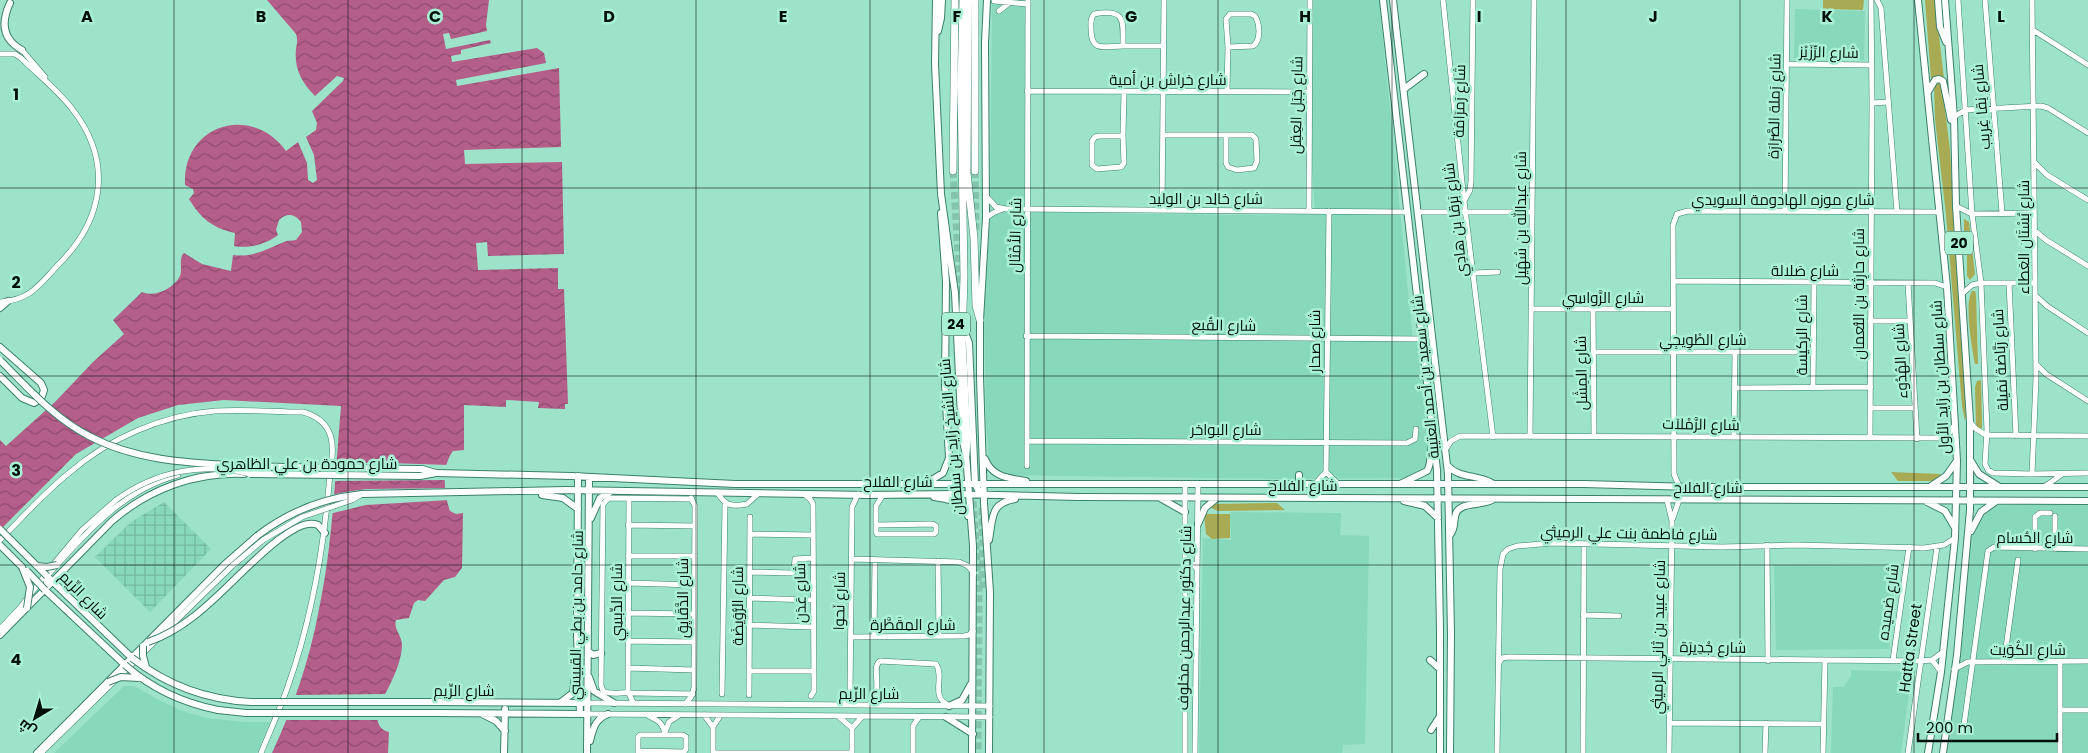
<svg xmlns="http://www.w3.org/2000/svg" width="2088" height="753" viewBox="0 0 2088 753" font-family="Poppins,Cairo,sans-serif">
<defs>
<pattern id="industrial-grid" width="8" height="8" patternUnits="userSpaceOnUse" patternTransform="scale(1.25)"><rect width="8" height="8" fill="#88d8bb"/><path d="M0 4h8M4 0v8" fill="none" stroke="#74b89f"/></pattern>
<pattern id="water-waves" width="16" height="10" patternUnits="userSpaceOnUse" patternTransform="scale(1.25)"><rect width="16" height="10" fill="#b45e8a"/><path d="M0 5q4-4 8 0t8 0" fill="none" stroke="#904c6f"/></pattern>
</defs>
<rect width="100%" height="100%" fill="#9ce3c9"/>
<path fill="#88d8bb" d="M992,0H1025L1024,212L1229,215L1315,214L1312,163V0H1379L1413,341L1419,343L1429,456L1427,467L1414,478L1285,479L1007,475L1002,474L992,466L989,461L986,421L984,309L990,220Z
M1795,9L1865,11L1864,60L1794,58Z
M2088,503V753H1946L1960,650L1971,532L1978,518L1994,504Z
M1230,512L1341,513L1340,535L1369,536L1365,744L1343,745L1342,753H1199L1203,538L1231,540Z
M1774,565L1897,566L1889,649L1776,650Z
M1851,670L1912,672L1901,753H1831L1833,687H1844L1851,676Z
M124,686H134L157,699L180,710L206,718L244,722H270L257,753H54Z"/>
<path fill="url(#industrial-grid)" d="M164,502L211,549L150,612L95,557L131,522Z"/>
<path fill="#a9aa54" d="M1823,0H1864L1863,10L1823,9Z
M1925,0H1935L1944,79L1934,77L1931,79Z
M1937,82L1942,86L1950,150L1966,416L1965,421L1962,406L1946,215L1935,119L1934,85Z
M1964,219L1969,222L1975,274L1970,280L1967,276V246L1964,237Z
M1972,291H1975L1976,295L1978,364H1975C1972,348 1964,304 1972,291Z
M1981,380L1982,422V428H1978L1976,424L1975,387L1977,381Z
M1891,472L1941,474L1936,481H1898Z
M1277,503L1285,510L1218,511L1209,507L1215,504Z
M1204,514H1230V538L1212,539L1206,534Z"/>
<path fill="url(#water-waves)" d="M267,0H489L486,25L487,31L451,39L449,33L443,34L446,49L490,40L491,43L461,50V54L451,56L452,62L537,48L544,53L546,63L456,80L457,86L559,68L561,147L464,150L465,164L562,162L564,254L488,256L487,242L476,243L478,270L558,268V289H564L568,404H565V409L538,408L539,402L506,400V407L464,405V450L453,451C441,466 444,494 450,511L456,514L463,513L462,568L455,577L444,580L425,601L418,600L414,603L409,618L396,620C393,629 402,635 402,645C401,670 385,691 376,714C378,723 379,730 389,732L388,753H272C293,708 310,659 319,609C333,543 335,474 341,406L224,400L178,405L138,418L76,454L0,530V440L6,446L55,402L93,362L124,334L113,320L142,292C155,298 174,288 180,276C183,268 178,259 184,253L202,264L231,271L233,255C252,258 267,249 284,242C287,240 292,241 296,240L302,232L301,222C295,214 287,212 279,220L276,230L278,235C267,244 248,249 234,246L235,233C213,228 201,219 189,199L194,193L193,189L185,185C182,125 251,103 286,151L298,142L307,163L308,180L313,183L317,180L314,155L306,137L316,130L317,123L312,111L343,81L344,78L337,76L315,96C302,83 294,69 296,49C297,43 298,40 296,34Z"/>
<path fill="#9ce3c9" d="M334,463H389L449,465L447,480L332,481Z
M448,488L449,500L366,505L329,514L331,495L345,492L366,489Z
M389,694L378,714L379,720H283L292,695Z"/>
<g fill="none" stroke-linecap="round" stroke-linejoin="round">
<path stroke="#85c4ac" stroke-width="7" stroke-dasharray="7 3.5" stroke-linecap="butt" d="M953,171L961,305
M975,171L976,230
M969,438L979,592L978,753
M982,508L983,588"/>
<defs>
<path id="minor" d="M1443,0L1464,201L1493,437
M1877,0L1881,8L1897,212
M1958,0L1972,214L1981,283L1987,430L1985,464L1988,470L1993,473L2032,474L2088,473
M1985,0L2002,213
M994,1L1028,4
M999,11L1008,4
M1094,14C1126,8 1123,21 1123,46C1104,46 1091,53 1091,29C1091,23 1090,19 1094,14Z
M1230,14H1251L1255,16C1260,24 1261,41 1253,46L1228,47L1226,19Z
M2033,30L2088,65
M1123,46H1163
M22,50L45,77
M0,54H15L21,58C38,75 59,91 73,110C113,162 104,219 59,264C39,285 31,300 0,302
M1787,64L1871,65
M1453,86H1472
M1027,91L1308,92
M1227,92L1228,47
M1872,103L1888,102
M1954,117L1965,110L2041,106L2048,108L2088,133
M1163,135H1226
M1226,135H1252L1256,139L1257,161L1254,168L1237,170L1228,167L1226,163Z
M1099,136H1123L1124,163L1121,167L1097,169L1092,165V141L1095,137Z
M1123,136L1124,92
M2035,163L2047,175L2088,200
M986,196L996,207L1006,209L1407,212
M1464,201L1470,190L1471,181L1473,0
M1956,206L1972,214L2034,213
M1162,210L1164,0
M1309,211L1310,0
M1419,212H1531
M1785,212L1787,0
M986,218L993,213L1003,209
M2034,230L2046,240L2088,266
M1473,273L1498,272
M1674,281L1935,283L1947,287
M1908,283L1917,439
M2009,283L2016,436
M1962,294L1972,285L1981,283H2035
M2036,296L2047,306L2088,333
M1532,309H1673
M1593,309L1594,436
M1870,321H1910
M1026,336L1422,339
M1593,352H1813
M2036,364L2046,374L2088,401
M1813,387L1814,283
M1735,388L1871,387
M1871,408H1915
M1970,422L1976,429L1986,435L2088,436
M1530,437L1534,0
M1734,437L1735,352
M1870,438L1872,103L1871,0
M1027,441L1407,443L1415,439L1416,429
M1445,450L1451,441L1460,436L1939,438L1948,435L1954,426
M1027,466L1028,0
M1326,472L1339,485
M2032,474L2036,379L2032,0
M1315,484L1326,472L1329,211
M1679,486L1674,474L1673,225L1677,214L1688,211L1939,212
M2044,487L2061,475
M717,492C725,506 732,507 747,504L758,494
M804,494L810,499L813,504L814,691L811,696
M629,499L628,692L634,704
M692,499L609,498L603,504L601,685L603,691C612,696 623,691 633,693L693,694
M1667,500L1672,521L1669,753
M2055,516V549
M1673,518L1679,500
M628,525L695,526
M876,525L933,524L936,526V532L934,534H877L876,532V506L883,495
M750,534L813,535
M0,540C23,517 44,493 69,473C108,439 162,415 215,411C244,409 274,412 303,412C314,415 324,421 329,432C336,447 330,469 329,485C323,553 311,621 288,686C280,709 270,731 261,753
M1767,545L1768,661
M2035,549V517L2040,513H2050
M628,556H695
M852,559L959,562L968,566L974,573
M938,561L939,636
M52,566L82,530L116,500
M1185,566L1193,564L1197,569
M750,572L792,573L794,571L795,559L813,558
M628,583L695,585
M45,590L47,576C84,535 123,489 178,475
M750,598L813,600
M628,613L694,614
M1583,615L1619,616
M750,625L813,627
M0,629L19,609L46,574
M874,636L875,560
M851,637L964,636L969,635L973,631
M628,641L694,642
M1893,660L1909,547
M1932,660L1941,672
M2004,662L2018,560
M1499,663L1502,658L1508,657L1921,661L1932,660L1943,652
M628,668L694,670
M1954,669L1968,662L2088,661
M750,671H814
M722,694L725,504
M749,695L750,517
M587,703L990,706
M685,704L691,697L694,688L695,506L691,498
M840,705L850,694L852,507L858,494
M869,705C885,691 870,668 880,661L936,664C945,678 930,696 948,705
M2060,710H2088
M587,714L990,717
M704,715L713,727
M649,716C659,721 663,723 665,735
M720,716L713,727V753H852
M839,717L852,728
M1669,723L1824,724
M665,732L669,722L678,716
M1963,732L1988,551L1994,547L2088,549
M41,753L232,566L263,540
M638,753V737L640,735H683L686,737V749L684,752L638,751
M852,753V728L862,717
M913,753V726L919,717
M1185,753V484
M1195,753L1198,484
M1497,753L1500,569L1503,554L1508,549L1517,546L1552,543L1722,547L1795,545L1924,548L1944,545L1955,538
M1583,753L1584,544
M1765,753L1766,723
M1823,753L1825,660
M1908,753L1937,547
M2060,753V662"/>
<path id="major" d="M936,0L935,64L941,194L955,293L962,438L966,454L973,546L972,753
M987,0L985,43L986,218L980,320V377L984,503L990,592L989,753
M1383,0L1437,470L1440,630V753
M1393,0L1448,474L1451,634L1450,753
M1918,0L1947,287L1957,461L1955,538L1941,672L1928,753
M1938,0L1940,27L1946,42
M10,3C1,22 2,39 22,50
M938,31L941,18L942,0
M1404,89L1424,74
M1928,92L1935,80L1939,79L1943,81L1951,120
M0,308L8,301
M962,324L969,343L975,484L978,490L984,495
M0,347L41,383L44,390L41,399L34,403L22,398L0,376
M985,459C992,477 1008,478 1026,481
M1971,461L1979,474L1998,486
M1447,465C1459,479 1477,474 1492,483
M436,473L571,476L735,484H1584L1693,487H2088
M1299,475V484
M578,476L577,635L580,714
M930,481L943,473L949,458L945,385L946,282L941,213
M1400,484L1427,471C1433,462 1428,451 1434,441
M1931,486L1946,476L1956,462
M362,494L566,490L868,495L957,494L1079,497L2088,501
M542,495L563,498L578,509
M934,497C947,499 964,501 968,516
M1160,498L1185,512
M1404,501L1425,506L1438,518
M1927,502L1945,511L1955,528
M591,518L600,498L609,493
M1198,524L1205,508L1217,498
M1971,531L1981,512L1995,502
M1450,535C1456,528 1453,521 1456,513C1461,502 1480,506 1492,500
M278,540C289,532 305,520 318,525L325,533
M989,540C993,518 990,503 1015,499
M0,545L22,567
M50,579L132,658
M45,590L125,665
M0,635L112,521C149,489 195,472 244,474
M588,651L593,655L601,653
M1430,660L1440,669
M589,677L594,691L614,703
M434,702L583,703
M560,703L573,693L576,669
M949,706L962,700L971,684
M218,710L246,713
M433,713L584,714
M482,714L496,721L505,731
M946,717L973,734
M1431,730L1440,716
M590,741C593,729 595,719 608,714
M37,753L224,565L257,536
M504,753L505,709
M587,753L589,477
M1943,753L1957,655L1970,510V421L1956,206L1954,117L1945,0"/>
<path id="highway" d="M963,0L961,87L964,277L962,339L967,439L966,454
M968,0L967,173L974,238L976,306L980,320
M975,0V171
M953,171L955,0"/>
</defs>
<use href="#minor" stroke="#3a816a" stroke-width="6"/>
<use href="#major" stroke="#3a816a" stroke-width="8"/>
<use href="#highway" stroke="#3a816a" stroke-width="8"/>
<use href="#minor" stroke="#fff" stroke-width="5"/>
<use href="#major" stroke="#fff" stroke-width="6"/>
<use href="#highway" stroke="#fff" stroke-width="7"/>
<defs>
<path id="minor-bridge" d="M116,500C156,471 203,462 250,474
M263,540L302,517L352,500L362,494"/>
<path id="major-bridge" d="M0,360C28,388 54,418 89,436C138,462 194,463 248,466C306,468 364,468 422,469L436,473
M250,474L420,476L436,473
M0,529L47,576
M257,536C288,512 323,498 362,494
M37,566L47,567L57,565
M22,567L30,587L27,608
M27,571L45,590
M148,642C201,624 235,573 278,540
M143,646V656L146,667
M132,658C167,685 207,700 251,702H434
M125,665C152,689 183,703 218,710
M108,682L121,677L139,678
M246,713H433"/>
</defs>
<use href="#minor-bridge" stroke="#3a816a" stroke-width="6" stroke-linecap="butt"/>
<use href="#major-bridge" stroke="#3a816a" stroke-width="8" stroke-linecap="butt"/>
<use href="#minor-bridge" stroke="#fff" stroke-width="5"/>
<use href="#major-bridge" stroke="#fff" stroke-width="6"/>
</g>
<path fill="none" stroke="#00110b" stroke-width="1" stroke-opacity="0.55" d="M174,0V753M348,0V753M522,0V753M696,0V753M870,0V753M1044,0V753M1218,0V753M1392,0V753M1566,0V753M1740,0V753M1914,0V753M0,188H2088M0,376H2088M0,565H2088"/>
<g text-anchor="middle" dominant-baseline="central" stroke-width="5" stroke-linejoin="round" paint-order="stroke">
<g fill="#a9f0d5" stroke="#335448" stroke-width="1">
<rect x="1945" y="231.5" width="28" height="23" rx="4"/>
<rect x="942" y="312.5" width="28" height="23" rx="4"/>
</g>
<g font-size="14" font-weight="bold" fill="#00110b">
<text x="1959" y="243">20</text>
<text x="956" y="324">24</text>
</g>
<g font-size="15" fill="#00110b" stroke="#a9f0d5">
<text transform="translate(1829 52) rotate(1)">شارع الرِّزَيْز</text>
<text x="1168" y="79">شارع خراش بن أمية</text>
<text transform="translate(1459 101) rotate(-89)">شارع رَمرَامَة</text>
<text transform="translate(1296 105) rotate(-89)">شارع جَبَل العِقِل</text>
<text transform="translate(1774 106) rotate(-89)">شارع رَملة الصَّرَارَة</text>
<text transform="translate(1981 107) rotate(-95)">شارع نِقا غِريب</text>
<text x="1206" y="198">شارع خالِد بن الوليد</text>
<text x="1783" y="199">شارع موزه الهادومة السويدي</text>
<text transform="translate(1520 218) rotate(-90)">شارع عبدالله بن سُهَيل</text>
<text transform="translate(1455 220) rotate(-97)">شارع بَرقا بن هادِي</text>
<text transform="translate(1015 235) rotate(-89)">شارع الأَمْثال</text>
<text transform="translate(2023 237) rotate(-90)">شارع بُسْتَان العَطاء</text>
<text x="1805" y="270">شارع صَلالة</text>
<text transform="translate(1858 294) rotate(-90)">شارع حارِثة بن النُّعمان</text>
<text x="1603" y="297">شارع الرَّواسِي</text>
<text transform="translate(1224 325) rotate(1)">شارع القُبع</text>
<text transform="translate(1801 335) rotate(-90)">شارع الركيسة</text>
<text x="1703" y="339">شارع الطْوِيجِي</text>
<text transform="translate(1314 341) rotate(-90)">شارع صحار</text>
<text transform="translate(2000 360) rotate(-93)">شارع رَبَّاضة نمَيلة</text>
<text transform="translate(1900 361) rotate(-93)">شارع الهُدُوء</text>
<text transform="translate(1581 373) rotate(-91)">شارع المِشَل</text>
<text transform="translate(1425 377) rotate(-96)">شارع سعيد بن أحمد العتيبة</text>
<text transform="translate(1940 377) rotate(-93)">شارع سلطان بن زايد الأول</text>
<text transform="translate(1701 424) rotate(1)">شارع الرَّمْلاَت</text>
<text x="1226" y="429">شارع البواخر</text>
<text transform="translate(951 437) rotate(-95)">شارع الشيخ زايد بن سلطان</text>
<text x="307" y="463">شارع حمودة بن علي الظاهري</text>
<text x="898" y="481">شارع الفلاح</text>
<text x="1303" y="485">شارع الفلاح</text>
<text x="1708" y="487">شارع الفلاح</text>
<text transform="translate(1629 533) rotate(1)">شارع فاطمة بنت علي الرميثي</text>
<text x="2035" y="537">شارع الحُسام</text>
<text transform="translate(800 593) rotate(-91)">شارع عَدَن</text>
<text transform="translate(84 595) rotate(45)">شارع الرِّيم</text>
<text transform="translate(682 598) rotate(-90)">شارع الدَّقَايِق</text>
<text transform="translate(839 601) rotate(-89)">شارع نَحوا</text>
<text transform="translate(616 602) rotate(-90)">شارع الدِّبسِي</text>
<text transform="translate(1888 602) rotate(-82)">شارع ضميده</text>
<text transform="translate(737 606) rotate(-90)">شارع الرُّوَيضَة</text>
<text transform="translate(576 615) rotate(-89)">شارع حامد بن بطي القبيسي</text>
<text transform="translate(1184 618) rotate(-89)">شارع دكتور عبدالرحمن مخلوف</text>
<text x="913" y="624">شارع المِقَطَّرة</text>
<text transform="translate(1658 637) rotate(-89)">شارع عبيد بن ثاني الرميثي</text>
<text transform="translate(1713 647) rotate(1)">شارع جْدِيرَة</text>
<text transform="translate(1910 648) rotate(-82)">Hatta Street</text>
<text x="2028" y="649">شارع الكُوَيت</text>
<text x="464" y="690">شارع الرِّيم</text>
<text x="869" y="693">شارع الرِّيم</text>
</g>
</g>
<g font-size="16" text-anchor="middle" font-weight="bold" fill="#00110b" stroke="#a9f0d5" stroke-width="5" stroke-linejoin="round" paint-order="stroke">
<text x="87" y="22">A</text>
<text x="261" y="22">B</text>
<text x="435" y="22">C</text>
<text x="609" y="22">D</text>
<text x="783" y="22">E</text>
<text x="957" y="22">F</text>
<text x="1131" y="22">G</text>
<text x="1305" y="22">H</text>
<text x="1479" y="22">I</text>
<text x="1653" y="22">J</text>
<text x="1827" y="22">K</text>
<text x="2001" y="22">L</text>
<text x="16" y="100">1</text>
<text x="16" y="288">2</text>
<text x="16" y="476">3</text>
<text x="16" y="665">4</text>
</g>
<g transform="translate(35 718) rotate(218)" stroke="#a9f0d5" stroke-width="4" paint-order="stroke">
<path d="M0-4L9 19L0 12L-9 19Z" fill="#00110b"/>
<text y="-8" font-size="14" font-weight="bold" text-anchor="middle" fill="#00110b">ش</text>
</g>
<path d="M1918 733v8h139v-8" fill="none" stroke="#00110b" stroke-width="2.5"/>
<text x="1926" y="733" font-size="15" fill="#00110b" stroke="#a9f0d5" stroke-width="4" paint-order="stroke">200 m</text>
</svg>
